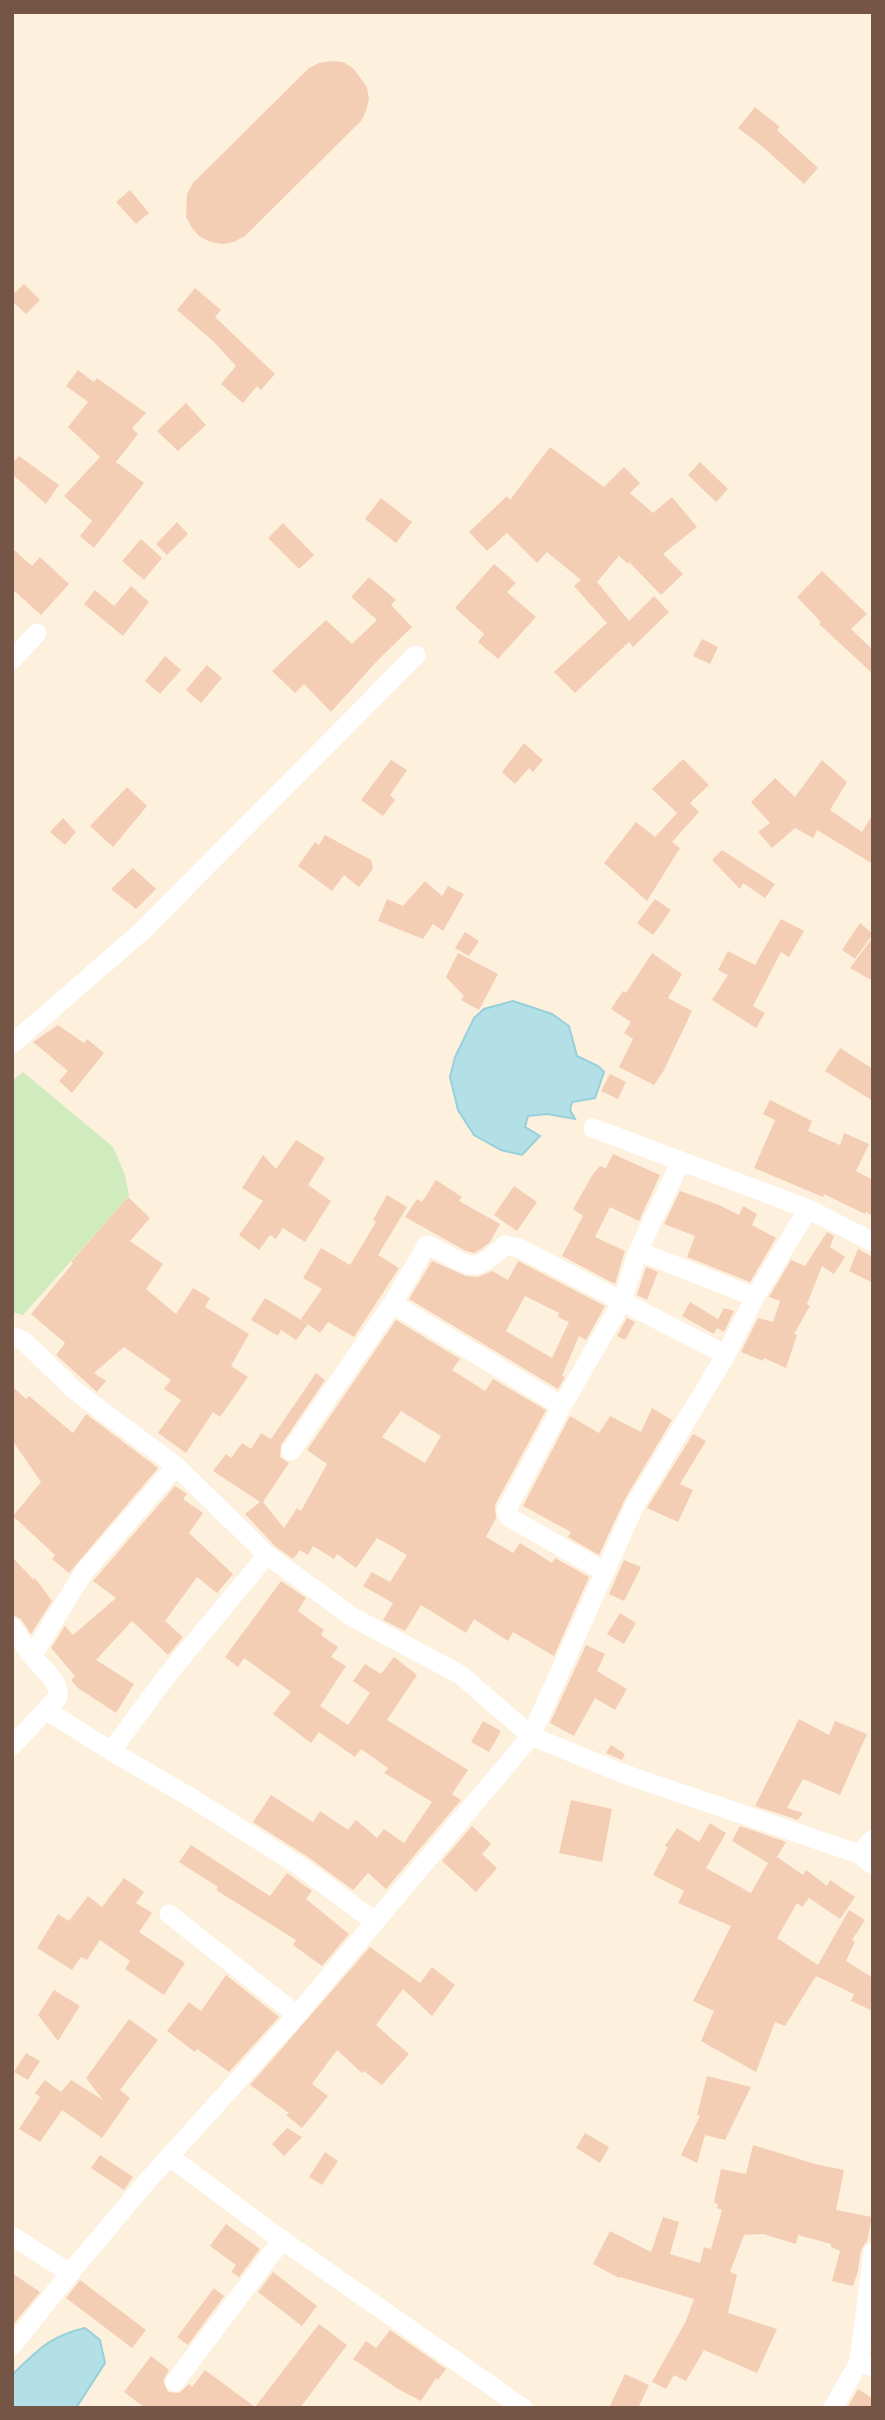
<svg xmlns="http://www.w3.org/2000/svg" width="885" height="2420" viewBox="0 0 885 2420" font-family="Overpass,sans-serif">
<rect width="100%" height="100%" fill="#fdf1de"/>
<path fill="#d0ebbd" d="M23,1072L113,1147L125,1175L129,1196L23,1315L12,1312V1081Z"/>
<path fill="#b3e0e7" stroke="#98d0d9" stroke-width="2" d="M513,1001L552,1014L569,1026L577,1056L598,1066L604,1072L595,1098L572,1102L570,1110L575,1119L547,1114L528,1116L525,1127L540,1136L522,1155L501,1150L474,1135L458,1110L450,1077L455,1057L474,1018L484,1009Z
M85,2328L100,2340L105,2363L76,2408H12V2376L15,2372C40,2348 51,2336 85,2328Z"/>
<path fill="#f4cdb5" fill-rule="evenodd" d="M331,61L343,62L353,68L367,87L369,99L366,111L361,121L245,236L234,242L223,244L211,242L200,237L192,228L186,217L187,194L193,183L309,68L319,63Z
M755,107L780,127L777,130L818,168L804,184L763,147L738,128Z
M130,190L149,213L136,224L116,202Z
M24,284L40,300L26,314L12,301V295Z
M195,288L221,310L215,317L275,374L261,390L257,386L243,403L221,384L236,366L213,341L177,310Z
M78,370L94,382L97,378L146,413L132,428L138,434L116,462L144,483L94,548L80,536L92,521L64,496L100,457L68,427L88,402L66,386Z
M186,403L206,425L178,451L157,431Z
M550,447L604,487L624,467L640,483L630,493L653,513L672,497L697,527L663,554L683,574L661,595L629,562L628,564L619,556L597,582L629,621L654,596L669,612L633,647L629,642L575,693L554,672L607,623L574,586L581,580L547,552L537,563L507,533L487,551L469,532L507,496L510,500Z
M19,456L59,485L46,504L12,474V463Z
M700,462L728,489L716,502L688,475Z
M381,498L412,522L396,543L365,519Z
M177,522L188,534L167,555L156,544Z
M283,523L314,555L299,569L268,538Z
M141,539L162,558L144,580L122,561Z
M12,548L32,566L40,557L69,584L41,615L12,589Z
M494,564L516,583L507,592L536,617L498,659L478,642L484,634L455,608Z
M822,571L867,614L851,629L873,650V674L819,624L821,622L797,597Z
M369,577L396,600L391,605L412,627L378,660L331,712L304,684L295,693L272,671L326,620L352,644L377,620L351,597Z
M131,586L149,602L123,636L84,604L95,590L114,606Z
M702,639L718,647L710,664L693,656Z
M165,656L181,670L160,694L145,681Z
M207,665L222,678L201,703L186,690Z
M524,743L543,760L533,772L529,768L515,784L502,772Z
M683,759L709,785L690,803L699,812L672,842L680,848L647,901L604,863L636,822L655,837L677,813L652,789Z
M391,760L407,770L390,795L395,800L383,816L361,800Z
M822,760L847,782L830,810L862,832L873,814V864L817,830L813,838L795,828L772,848L758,832L770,823L751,802L775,778L795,797Z
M127,787L147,806L113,847L90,826Z
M63,818L76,832L65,845L50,832Z
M325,835L371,860L373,869L359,887L344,875L332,891L298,866L315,842L319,845Z
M722,850L775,884L765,898L743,883L740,889L712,860Z
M133,868L156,889L136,909L111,889Z
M425,881L442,896L448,886L464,894L443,931L433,924L423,939L378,921L387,899L403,906Z
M655,899L671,910L653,935L637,923Z
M781,919L804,931L789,957L781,952L753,1006L765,1013L756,1028L712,1000L728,975L718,970L728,951L755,965Z
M860,923L873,934L855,959L842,950Z
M465,932L479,941L469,956L455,948Z
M873,937V981L850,968Z
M458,953L498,974L479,1010L461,1000L464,996L446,977Z
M652,953L682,974L668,998L692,1011L663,1072L654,1085L619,1067L633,1039L624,1033L631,1022L611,1009L623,991L626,993Z
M58,1025L84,1043L87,1039L104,1053L72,1093L59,1081L68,1071L33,1042Z
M840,1048L873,1069V1101L825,1071Z
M610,1074L626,1082L618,1099L601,1091Z
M770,1100L812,1121L808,1131L840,1145L844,1133L869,1144L856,1171L873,1180V1216L866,1212L865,1214L824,1194L823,1197L754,1168L775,1120L763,1114Z
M296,1140L325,1158L308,1185L331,1201L305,1242L283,1228L276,1239L270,1235L259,1250L239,1235L263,1201L242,1188L263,1155L276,1169Z
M613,1154L660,1175L639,1221L610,1207L595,1237L625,1251L615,1284L562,1256L583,1216L573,1209L593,1174L600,1166L606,1168Z
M436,1180L462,1197L459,1201L500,1224L490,1242L481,1249L474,1253L466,1251L405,1217L417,1199L422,1202Z
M514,1186L537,1202L517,1231L494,1215Z
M680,1191L719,1205L739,1215L743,1206L757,1214L752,1225L776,1238L750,1282L687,1257L695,1236L664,1224Z
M387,1195L407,1207L378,1255L399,1268L354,1337L328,1322L320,1333L301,1319L322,1289L303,1278L321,1248L350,1265L376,1222L373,1220Z
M128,1197L150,1218L130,1241L163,1264L146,1289L176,1314L193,1288L210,1298L205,1307L249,1334L231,1366L248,1377L220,1417L213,1412L186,1453L158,1433L181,1400L164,1389L171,1380L124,1347L94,1373L106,1381L97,1392L56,1355L65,1343L31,1314L73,1263L71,1262Z
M827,1232L834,1236L830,1247L845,1257L834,1274L822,1266L807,1304L810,1306L794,1334L797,1335L786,1368L764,1358L763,1361L741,1352L758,1318L773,1322L780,1301L769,1297L791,1260L805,1266Z
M858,1249L873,1257V1283L849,1271Z
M432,1261L466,1276L478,1277L492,1271L508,1280L518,1261L605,1306L586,1340L579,1336L562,1376L565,1377L558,1389L409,1299ZM525,1296L559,1313L558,1317L569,1322L552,1358L506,1331Z
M646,1267L658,1272L647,1300L637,1295Z
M265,1298L308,1324L296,1340L281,1330L278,1336L251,1320Z
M690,1302L718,1319L724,1308L734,1311L724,1332L717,1328L714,1334L682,1316Z
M627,1318L635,1322L625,1340L617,1336Z
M396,1320L460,1359L452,1370L485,1391L493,1379L546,1410L495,1505L496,1518L486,1537L513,1553L520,1543L552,1563L555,1558L589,1577L554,1656L513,1632L508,1641L474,1619L466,1633L421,1605L405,1631L383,1620L393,1603L363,1586L372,1572L390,1582L407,1555L377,1538L356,1568L337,1554L334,1559L313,1546L308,1555L300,1550L293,1559L275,1546L245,1514L260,1502L213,1471L226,1454L231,1458L242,1443L251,1449L261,1433L271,1439L316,1373L325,1380L281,1445L280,1457L289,1463L263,1502L284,1528L297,1508L301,1511L327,1464L307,1450ZM401,1411L441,1436L425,1463L382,1437Z
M12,1386L26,1399L29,1396L73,1433L86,1414L158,1468L69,1573L52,1559L55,1555L13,1516L41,1482L12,1440Z
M652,1408L672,1420L625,1499L599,1555L568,1537L571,1532L523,1506L570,1416L599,1433L610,1416L641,1432Z
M693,1434L706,1441L680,1484L693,1490L678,1522L647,1508Z
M175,1486L187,1494L183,1499L203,1513L189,1533L233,1574L217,1593L197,1577L165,1621L183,1637L168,1655L132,1621L96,1660L134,1684L116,1713L78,1688L71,1680L75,1676L51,1648L65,1626L73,1635L116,1598L93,1581Z
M12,1557L34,1580L35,1578L52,1601L31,1634L21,1619L12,1615Z
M624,1560L641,1567L624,1601L609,1594Z
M281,1581L306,1598L298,1611L324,1630L321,1635L338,1647L331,1657L346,1666L320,1706L348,1725L370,1693L353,1681L365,1664L381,1674L394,1657L417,1675L387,1720L468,1770L452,1794L461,1800L386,1889L368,1873L353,1890L308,1857L253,1822L271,1795L313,1822L320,1811L348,1830L356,1820L377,1838L384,1829L404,1843L432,1802L384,1773L388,1768L361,1749L355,1757L319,1732L311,1743L273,1714L291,1692L244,1658L238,1667L225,1657Z
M620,1613L636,1623L624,1644L607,1634Z
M586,1645L605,1654L597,1671L627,1689L615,1710L595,1698L574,1736L550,1723Z
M799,1719L829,1735L835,1721L867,1734L840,1795L803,1779L787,1808L803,1813L798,1820L755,1806Z
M483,1721L501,1731L489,1752L471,1742Z
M611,1745L625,1754L622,1760L606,1753Z
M571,1800L612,1809L602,1862L559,1853Z
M710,1823L726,1833L706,1868L751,1893L768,1863L732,1841L740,1826L786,1842L777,1857L803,1875L806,1870L827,1886L830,1880L855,1897L840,1919L809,1898L802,1907L797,1903L777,1938L818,1965L849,1910L865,1920L852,1940L855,1942L846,1961L873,1978V2011L851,2001L854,1994L816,1976L785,2026L775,2022L756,2072L701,2041L714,2011L693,2001L731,1926L678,1903L684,1891L653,1875L668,1847L665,1846L677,1828L699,1842Z
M472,1826L491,1844L482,1854L497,1868L476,1892L442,1861Z
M191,1845L270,1896L287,1873L312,1891L306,1899L349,1934L322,1966L293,1945L296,1940L216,1890L218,1887L179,1862Z
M124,1878L144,1892L136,1903L152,1913L139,1932L185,1963L164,1995L125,1969L130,1961L100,1940L87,1960L81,1957L72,1970L37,1948L58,1914L69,1921L88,1896L102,1907Z
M370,1947L420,1983L432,1967L455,1985L432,2016L403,1989L376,2025L409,2054L382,2085L364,2071L362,2073L337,2050L312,2084L328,2096L302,2128L286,2115L289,2113L250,2085Z
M226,1975L279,2017L229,2072L197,2049L195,2052L167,2031L189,2002L201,2011Z
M54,1990L80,2006L58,2041L38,2015Z
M129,2019L158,2040L120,2090L130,2098L102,2138L62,2110L40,2142L19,2129L40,2097L35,2093L45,2080L61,2092L71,2080L103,2100L86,2078Z
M26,2053L40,2061L28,2080L14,2072Z
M707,2076L751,2087L725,2140L705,2135L697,2163L681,2155L700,2116L697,2115Z
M287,2128L302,2137L284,2156L272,2144Z
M585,2133L609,2147L600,2163L576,2148Z
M753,2145L815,2164L844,2170L836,2210L872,2217L867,2241L861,2250L858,2271L853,2286L832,2281L840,2251L831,2247V2244L798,2235L796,2244L763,2234L744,2235L730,2272L737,2275L728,2313L777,2329L757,2373L704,2350L686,2381L674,2375L666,2389L652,2382L686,2321L694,2299L620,2277L619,2278L593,2264L610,2231L651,2252L663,2217L679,2222L670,2254L700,2263L704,2247L711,2249L722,2210L717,2208L718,2205L714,2202L721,2169L746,2174Z
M325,2152L338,2161L322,2185L309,2177Z
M100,2155L133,2177L124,2190L91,2168Z
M226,2224L260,2249L239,2277L231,2272L236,2265L210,2246Z
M273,2272L317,2306L302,2326L258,2292Z
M12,2273L40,2292L12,2326Z
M80,2280L146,2330L132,2348L66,2298Z
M214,2288L224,2296L188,2345L177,2337Z
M319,2324L347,2345L300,2408H145L124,2392L151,2356L169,2370L163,2381L168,2392L179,2393L189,2384L192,2387L205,2370L255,2407Z
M390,2330L446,2369L438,2380L436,2378L421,2401L398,2389L353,2359L366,2341L376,2348Z
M625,2374L649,2385L638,2408H609Z
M858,2389L873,2399V2408H847Z"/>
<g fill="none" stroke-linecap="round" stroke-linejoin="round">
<path stroke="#fff" stroke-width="19" d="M12,660L37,633
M12,1044L141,932L416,655
M808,1209L873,1242
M638,1251L755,1297
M391,1306L427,1245C432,1246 436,1249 442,1252C475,1271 477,1270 505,1245L519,1248L726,1355
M12,1336L24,1341L74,1390L176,1466L267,1555L354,1618L461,1675L531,1736L624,1774L859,1854L873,1865
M291,1451L391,1306L395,1305L562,1406
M605,1572L509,1517L506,1511L562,1406L622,1302L638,1251L681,1161
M12,1627C19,1636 24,1646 31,1655C41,1668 60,1679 58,1697L12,1746
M32,1656L84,1572L176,1466
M46,1710L111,1751L169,1673L267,1555
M111,1751L195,1800L301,1867L374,1921
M859,1854L873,1839
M169,1914L297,2015
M170,2157L282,2240
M12,2236L70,2273
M873,2252L859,2362L873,2367
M12,2346L70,2273L149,2179L297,2015L531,1736L635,1505L726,1355L755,1297L808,1209L593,1128
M175,2382L282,2240L523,2408
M833,2408L859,2362"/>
</g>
<rect width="885" height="2420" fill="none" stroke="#745546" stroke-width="28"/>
</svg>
